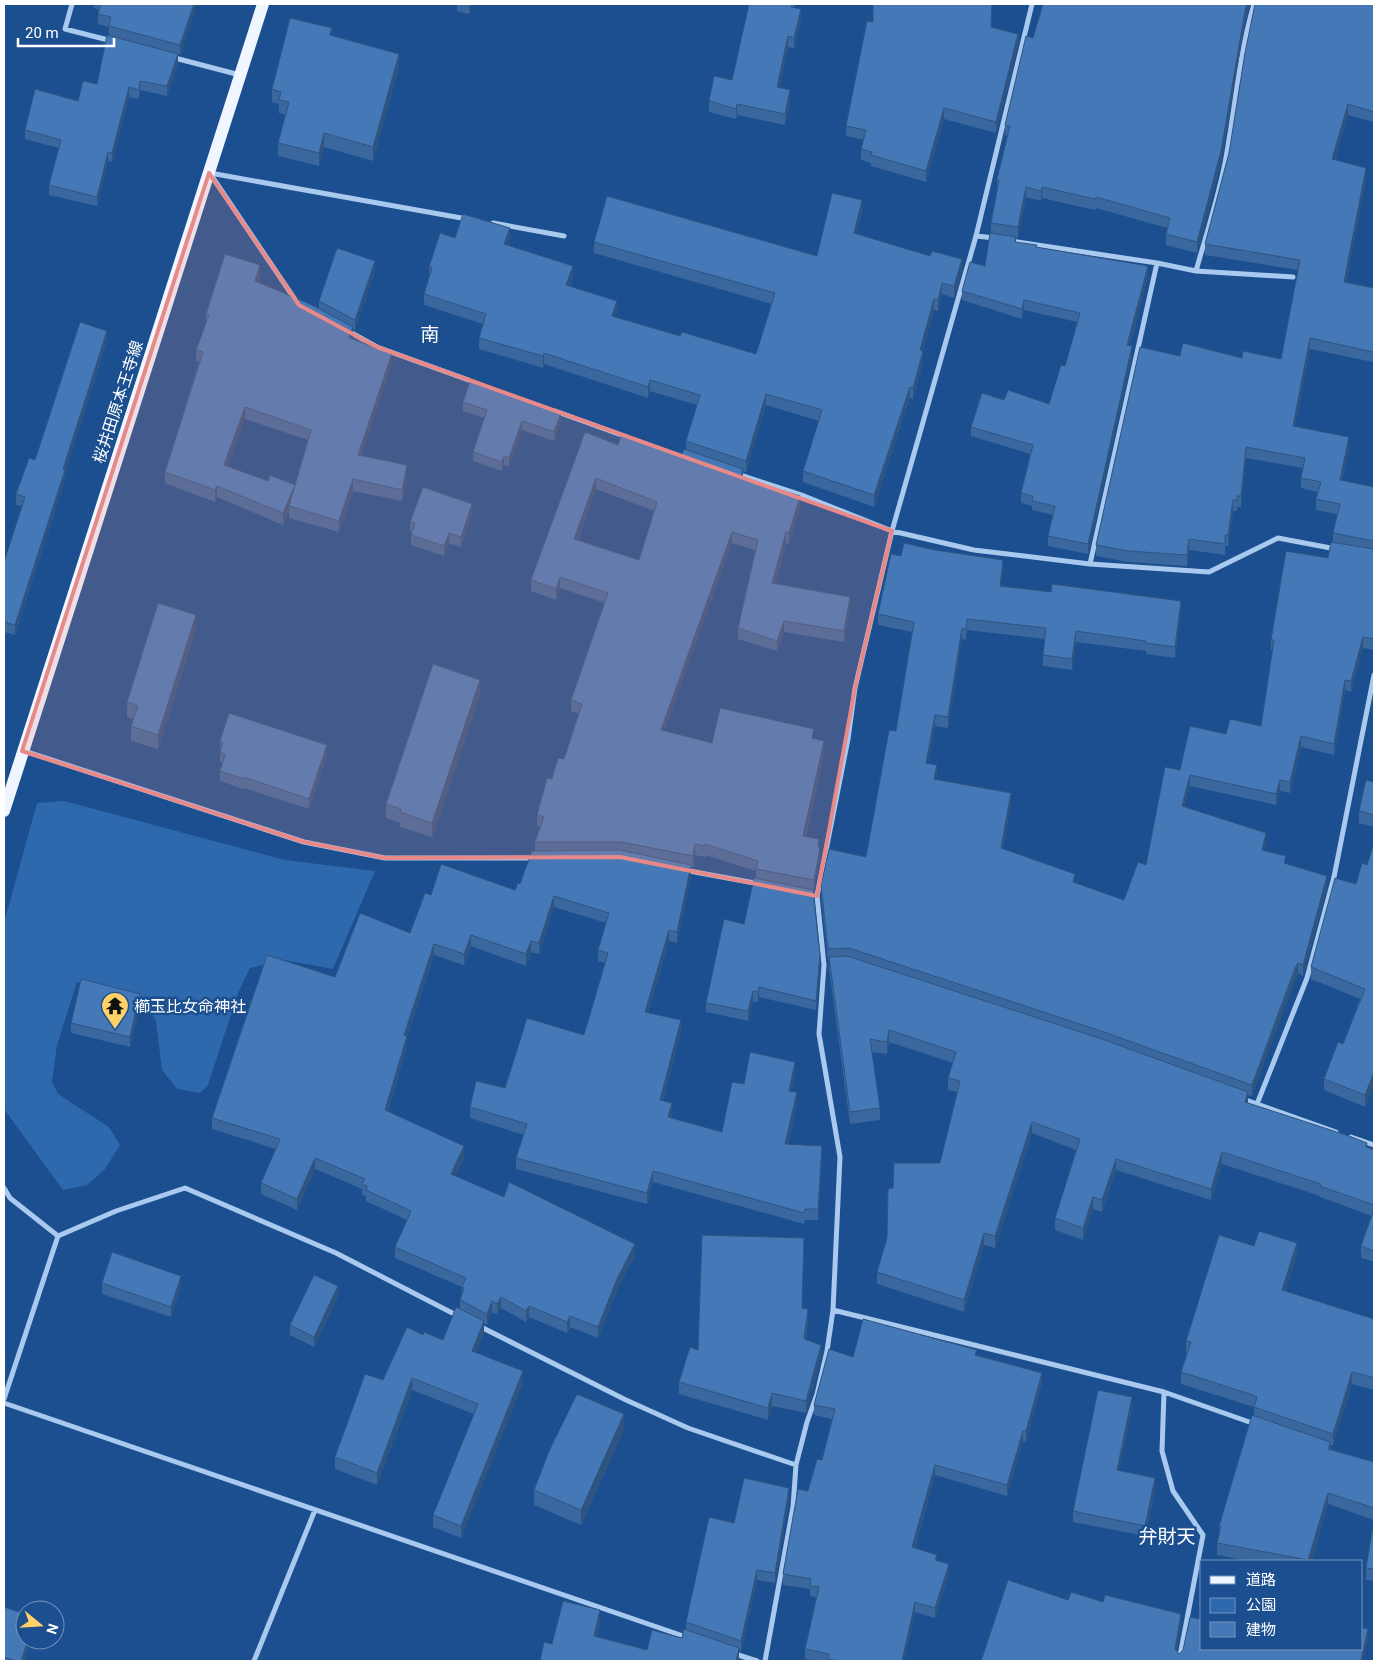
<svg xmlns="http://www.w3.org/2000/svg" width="1378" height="1665" viewBox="0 0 1378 1665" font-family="Roboto,'Noto Sans JP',sans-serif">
<rect width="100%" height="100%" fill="#1b4f8f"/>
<path fill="#2e69ad" d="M64,801L285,860L375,871L333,969L285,960L250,968L238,993L208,1085L200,1093L177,1089L162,1070L156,1021L143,997L77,982L57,1045L52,1082L58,1094L109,1127L120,1145L105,1169L87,1185L63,1190L4,1109V923L37,803Z"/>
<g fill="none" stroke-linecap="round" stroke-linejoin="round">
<path stroke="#a9c9ee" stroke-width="5" d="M72,4L65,29L112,41
M171,57L240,75
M210,173L467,219
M211,175L296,301
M493,223L564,236
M976,236L995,238
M1011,241L1157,263L1090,564
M1157,263L1196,271L1293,277
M1196,271C1206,235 1218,199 1225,163C1235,110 1239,55 1254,4
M348,331L377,347L474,382
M555,411L627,437
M737,474L804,496L892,531L974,550L1090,564L1209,572L1278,538L1336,549
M24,751L304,842L385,858H535
M684,870L760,884
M1243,1099L1336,1132
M1257,1104L1307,978L1334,877L1374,675
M1351,1137L1374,1145
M4,1188L10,1198L58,1236
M833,1310L1164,1392L1255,1424
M479,1326L626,1400L688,1428L796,1465
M1164,1392L1162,1451L1173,1491L1203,1535L1179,1661
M4,1399L58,1236L116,1211L185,1188L336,1253L460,1317
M4,1403L689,1638
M735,1654L757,1661
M254,1661L315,1510
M765,1661L793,1507L796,1465L807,1422L817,1394L827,1351L833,1310L840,1157L819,1034L824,965L817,896L848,739L855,688L892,531L976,236L1032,4"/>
<path stroke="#f0f6ff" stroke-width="12" d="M4,811L263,4"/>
</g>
<path fill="#3a679d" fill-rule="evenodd" d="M94,4H197L180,55L178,54V63L167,96L140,90L139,99L129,97L112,162L108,161L97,206L49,195V185L59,148L25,139V130L78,101L97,84L109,36V27L98,24V14L99,10L94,8Z
M457,4H472L469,14L457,11Z
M749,4H795L794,7L801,20L794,48L788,47L779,88L790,101L785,125L737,115L736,119L709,112V101L732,80Z
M873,4H992L991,27L1018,45L996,133L944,119L926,182L871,166V163L861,160V149L864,140L846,136V126L873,22Z
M1043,4H1250L1245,22L1221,162L1197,253L1166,245V234L1167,228L1096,208L1095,210L1042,198L1041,201L1026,197L1018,238H1016V242L1148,276L1130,345L1132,356L1088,554L1048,546V536L1053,515L1032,510V506L1021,503V493L1030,454L971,436V427L1004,400L1049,404L1065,366L1077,322L1024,310L1022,319L962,300V291L985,266L991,233V223L997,190V179L1007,136L1005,135V125L1033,38Z
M1374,4V122L1348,115L1335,160L1366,179L1346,282L1374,288V357L1373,362L1310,349L1295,426L1349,448L1342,480L1374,487V650L1363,648L1351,692L1345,690L1334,755L1301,747L1290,793L1280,791L1276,805L1190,786L1184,807L1266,844L1264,851L1327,887L1303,976L1298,973L1295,978L1252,1096L1248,1095V1103L1374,1150V1262L1361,1258V1246L1372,1216L1320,1197V1196L1222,1164L1211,1200L1116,1170L1102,1212L1093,1209L1083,1240L1055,1230V1218L1076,1150L1032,1133L995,1248L984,1245L964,1312L877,1284V1272L887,1238L893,1188L940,1163L957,1092L948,1090V1078L953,1063L889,1042L887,1054L872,1052L880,1108V1120L850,1124L829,969V960H828L821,896V885L866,857L896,731L912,632L878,625V614L901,556L1003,570L1001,586L1181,611L1175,658L1146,654V651L1076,642L1072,670L1043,666V655L1045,639L967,630L966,640L962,639L948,728L935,726L928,763L937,775L936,779L1011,804L1003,849L1075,883L1124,900L1146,865L1180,770L1226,734L1261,726L1273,651L1271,650V640L1328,558L1333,542V533L1337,514L1316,510V499L1318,492L1301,488V478L1303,468L1246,458L1241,507H1237V511H1233L1228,546H1225V555L1189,550L1187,566L1128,562L1096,556V545L1180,356L1281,359L1298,270L1205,255V244L1229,153Z
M332,35L399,67L373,161L324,147L319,166L278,156V143L285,115L279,113V104L272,102V89Z
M862,211L856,234L962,270L954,298L942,294L938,311L934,310L923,351V362L913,399L910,398L874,507L803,482V471L819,421L766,405L746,472L743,471V479L800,507L789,544L786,543L775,584L850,608L844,642L784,632L777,651L738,639V628L755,550L732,543L664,731L712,743L814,739L824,752L806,837L819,847L820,858L813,891L820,965L816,1010L759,997L758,1002L753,1001L748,1021L706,1012V1003L744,924L756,879V871L705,855V857L695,855L693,867H691V876L677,943L669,941L648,1013L681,1031L663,1101L672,1114L671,1118L722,1132L744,1084L795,1073L791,1091L797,1103L788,1144L822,1157L818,1220H805L804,1224L653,1182L647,1204L516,1169V1158L524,1135L470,1118V1107L505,1088L584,1035L605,963L598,961V950L606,923L554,907L539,954L531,952L526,966L471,946L464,965L434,955L407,1037V1047L388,1111L464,1158L455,1176L635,1255L617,1290L598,1338L570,1327L567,1333L529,1317L526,1322L501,1308L497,1315L492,1312L487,1325L484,1323V1333L476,1353L523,1383L461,1538L433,1527V1515L474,1414L412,1390L377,1485L335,1469V1457L383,1380L423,1335L443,1340L460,1309V1300L462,1294V1287L395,1258V1247L407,1220L366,1201V1196L362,1195V1189L315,1169L297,1210L261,1194V1183L276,1149L212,1129V1118L335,977L410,933L431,895L515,890L520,884L535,851V842L540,826H537V815L552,779L564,759L579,714L571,711V700L605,603L560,588L556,600L531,591V580L618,445L682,455L686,450V441L697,405L650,391L648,398L544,364L543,368L479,349V338L483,324L424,305V294L429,278V267L455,238L510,239L508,245L573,277L570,287L617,312L615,317L680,336L756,354L772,304L594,253V242L817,256ZM596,489L654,511L639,560L578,540Z
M375,271L355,330L353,329L352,339L392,364L361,456L407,477L402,501L353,491L339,532L289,518V511L283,525L217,497L215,502L165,483V472L199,362L196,361V350L206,324V314L260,277L259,282L319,309V301ZM245,419L308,440L295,486L268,481L227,467Z
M107,341L65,473V480L15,635L4,632V562L22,506L16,505V494L35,460Z
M463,402L561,421L554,441L522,430L509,466L504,465L502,471L473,461V452L484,418L463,411Z
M472,514L461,547L449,543L444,556L411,545V532H410V522Z
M196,630L158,749L131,741V726L133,719L127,717V702Z
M480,695L432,837L400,827V823L386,818V804Z
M220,741L327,755L309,809L244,788L243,789L220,781V771L223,763L220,762Z
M1374,782V827L1359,823V811Z
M1374,843V1084L1365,1107L1324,1090V1079L1343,1044L1360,999L1311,979V967L1356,884L1367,865Z
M140,1004L130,1047L71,1033V1023Z
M1254,1246L1297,1255L1285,1291L1374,1319V1390L1352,1384L1333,1446L1330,1445V1449L1374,1462V1520L1328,1504L1312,1561H1250L1217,1555V1543L1219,1535V1526L1254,1416V1407L1181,1384V1372L1187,1353L1186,1352V1341Z
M102,1283L181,1286L171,1317L102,1294Z
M338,1296L314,1347L290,1335V1325Z
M802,1308L808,1321L806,1340L821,1357L806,1413L772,1406L768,1420L679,1394V1382L698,1350Z
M977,1355L1042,1383L1026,1442L1023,1441L1007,1496L935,1475L915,1548L937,1560L949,1574L935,1618L915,1612L904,1661H816L805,1659V1649L816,1597L810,1596V1589L783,1585V1574L808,1491L822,1460L832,1419L814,1415V1405L853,1357Z
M1132,1407L1119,1470L1155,1489L1145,1536L1073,1522V1511Z
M624,1429L581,1525L534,1505V1490Z
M789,1498L775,1583L757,1580L741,1651L739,1650V1661H540L552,1644L600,1622L597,1637L647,1650L682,1638L686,1630V1622L734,1523Z
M1374,1521V1581L1366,1580V1568Z
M4,1607L31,1640L24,1661H4Z"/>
<path fill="#305480" d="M194,4H197L180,55V45Z
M469,4H472L469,14Z
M1247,4H1250L1245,22L1221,162L1197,253V242Z
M801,9V20L794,48V38Z
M1018,34V45L996,133V122Z
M788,36V47L777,98V87Z
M178,54V63L167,96V86Z
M399,54V67L373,161V147Z
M140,81V90L139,99V90Z
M129,87V97L112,162V153Z
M790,90V101L785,125V114Z
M737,104V115L736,119V109Z
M1348,104V115L1332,170V159Z
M944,108V119L926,182V171Z
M324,133V147L319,166V153Z
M108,152V161L97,206V197Z
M1366,168V179L1344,293V282Z
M1026,187V197L1018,238V227Z
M1042,187V198L1041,201V191Z
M862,200V211L854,245V233Z
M510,228V239L504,255V244Z
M962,259V270L954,298V286Z
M375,261V271L355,330V320Z
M260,265V277L255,292V281Z
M573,266V277L566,297V285Z
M1148,266V276L1127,355V345Z
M942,283V294L938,311V300Z
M934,299V310L920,361V350Z
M1024,300V310L1022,319V309Z
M617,301V312L612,327V316Z
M353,327V339L349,338Z
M107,331V341L65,473V480L15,635V625L63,469Z
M1310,338V349L1293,437V426Z
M1132,346V356L1088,554V544Z
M1374,346V357L1373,362V352Z
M923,351V362L913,399V388Z
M392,353V364L358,467V455Z
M544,353V364L543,368V356Z
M650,380V391L648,398V387Z
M910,387V398L874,507V495Z
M766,394V405L746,472V461Z
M245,407V419L224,477V465Z
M561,413V421L554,441V432Z
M522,421V430L509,466V458Z
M1349,437V448L1340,490V480Z
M1246,447V458L1241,507V496Z
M504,456V465L502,471V462Z
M407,465V477L402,501V490Z
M743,469V480L741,478Z
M596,478V489L574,550V539Z
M353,479V491L339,532V521Z
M295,485L289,506V511L283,525V513Z
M217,486V497L215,502V490Z
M800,496V507L789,544V533Z
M1233,500V511L1228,546V535Z
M472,504V514L461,547V537Z
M732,532V543L661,741V730Z
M786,532V543L772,594V583Z
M449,533V543L444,556V546Z
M1189,539V550L1187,566V555Z
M1003,560V570L1000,597V586Z
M560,577V588L556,600V589Z
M850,597V608L844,642V631Z
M1181,601V611L1175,658V647Z
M196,615V630L158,749V735Z
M967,619V630L966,640V629Z
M784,621V632L777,651V641Z
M962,628V639L948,728V717Z
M1076,631V642L1072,670V659Z
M1363,637V648L1351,692V681Z
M480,680V695L432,837V823Z
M1345,680V690L1334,755V744Z
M935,715V726L926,774V763Z
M1301,736V747L1290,793V782Z
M824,741V752L803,847V836Z
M327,745V755L309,809V799Z
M937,765V775L934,790V779Z
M1190,775V786L1182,817V806Z
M1280,780V791L1276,805V794Z
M1011,793V804L1001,859V848Z
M1266,833V844L1262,861V850Z
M695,844V855L693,867V856Z
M820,847V858L814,891V880Z
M691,865V876L677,943V932Z
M1327,876V887L1303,976V965Z
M554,896V907L539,954V943Z
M669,930V941L645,1023V1012Z
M471,935V946L464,965V954Z
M531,941V952L526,966V954Z
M434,944V955L407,1037V1047L385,1121V1110L404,1035Z
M820,955V965L816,1010V1001Z
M1298,963V973L1252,1096V1085Z
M759,987V997L758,1002V992Z
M753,991V1001L748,1021V1011Z
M140,994V1004L130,1047V1037Z
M681,1020V1031L660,1111V1100Z
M889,1030V1042L887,1054V1042Z
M795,1062V1073L789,1102V1091Z
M1374,1072V1084L1365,1107V1095Z
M797,1092V1103L785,1155V1144Z
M1248,1092V1104L1245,1102Z
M672,1103V1114L668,1128V1117Z
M1032,1122V1133L995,1248V1236Z
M464,1146V1158L451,1185V1174Z
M822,1146V1157L818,1220V1209Z
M1222,1152V1164L1211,1200V1189Z
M315,1158V1169L297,1210V1199Z
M1116,1159V1170L1102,1212V1200Z
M653,1171V1182L647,1204V1193Z
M1093,1197V1209L1083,1240V1228Z
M984,1233V1245L964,1312V1300Z
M1297,1243V1255L1282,1302V1290Z
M635,1244V1255L617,1290L598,1338V1327L617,1279Z
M181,1276V1286L171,1317V1307Z
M338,1286V1296L314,1347V1337Z
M501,1297V1308L497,1315V1304Z
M492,1301V1312L487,1325V1314Z
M529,1306V1317L526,1322V1311Z
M808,1309V1321L804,1351V1339Z
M570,1316V1327L567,1333V1322Z
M484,1321V1333L472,1363V1351Z
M821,1345V1357L806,1413V1401Z
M523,1371V1383L461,1538V1526Z
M1352,1372V1384L1333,1446V1434Z
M1042,1373V1383L1026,1442V1431Z
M412,1378V1390L377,1485V1473Z
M772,1393V1406L768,1420V1408Z
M1132,1397V1407L1117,1480V1470Z
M624,1414V1429L581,1525V1510Z
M1023,1431V1441L1007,1496V1485Z
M935,1465V1475L912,1557V1547Z
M1155,1478V1489L1145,1536V1526Z
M789,1488V1498L775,1583V1573Z
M1328,1493V1504L1312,1561H1308Z
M949,1564V1574L935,1618V1608Z
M757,1570V1580L741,1651V1641Z
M915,1602V1612L904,1661H902Z
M600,1610V1622L594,1648V1636Z
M1181,1614V1626L1175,1660V1649Z
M1368,1629V1641L1363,1661H1361Z
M28,1640H31L24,1661H21Z
M739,1648V1661H736Z"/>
<path fill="#4478b7" stroke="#305480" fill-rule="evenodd" d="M101,4H194L180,45L109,26L111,17L98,14Z
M749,4H792L791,7L801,9L794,38L788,36L777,87L790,90L785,114L737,104L736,109L709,101L714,76L732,80Z
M873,4H992L991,27L1018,34L996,122L944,108L926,171L871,155L872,152L861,149L866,130L846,126L867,21L873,22Z
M1043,4H1247L1245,11L1221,151L1197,242L1166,234L1170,218L1096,197L1095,199L1042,187L1041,191L1026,187L1018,227L991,223L999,180L997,179L1010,126L1005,125L1026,36L1033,38Z
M1255,4H1374V112L1348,104L1332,159L1366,168L1344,282L1374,288V346L1373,352L1310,338L1293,426L1349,437L1340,480L1374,487V541L1333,533L1340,504L1316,499L1321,482L1301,478L1305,458L1246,447L1241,496H1237V501L1233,500L1228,535H1225V544L1189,539L1187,555L1128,551L1096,545L1140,347L1180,356L1183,343L1242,358L1243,351L1281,359L1300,260L1205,244L1229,153L1245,53Z
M290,18L332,28L330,35L399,54L373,147L324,133L319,153L278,143L289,102L279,100L281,92L272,89Z
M107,35L178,54L167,86L140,81L139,90L129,87L112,153L108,152L97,197L49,185L61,140L25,130L35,89L78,101L83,81L97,84Z
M832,193L862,200L854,233L930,256L932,251L962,259L954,286L942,283L938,300L934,299L920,350L923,351L913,388L910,387L874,495L803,471L822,410L766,394L746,461L686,441L700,395L650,380L648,387L544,353L543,356L479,338L486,314L424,294L432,268L429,267L440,233L455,238L463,214L510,228L504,244L573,266L566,285L617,301L612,316L680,336L682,332L756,354L775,293L594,242L607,196L817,256Z
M990,233L1016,237L1015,242L1037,245L1036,247L1148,266L1127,345L1132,346L1088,544L1048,536L1055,506L1032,501L1033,496L1021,493L1033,445L971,427L982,393L1004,400L1008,390L1049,404L1061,365L1065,366L1080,313L1024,300L1022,309L962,291L970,262L985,266Z
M337,248L375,261L355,320L319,301Z
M225,254L260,265L255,281L310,304L353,327L349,338L392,353L358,455L407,465L402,490L353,479L339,521L289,506L311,430L245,407L224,465L268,481L270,475L295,485L283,513L217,486L215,490L165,472L203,352L196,350L209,315L206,314Z
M80,322L107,331L63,469L65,470L15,625L4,622V562L25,497L16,494L29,458L35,460Z
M471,378L561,413L554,432L522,421L509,458L504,456L502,462L473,452L487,410L463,402Z
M585,432L618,445L622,432L682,455L684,449L743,469L741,478L800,496L789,533L786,532L772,583L850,597L844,631L784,621L777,641L738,628L758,540L732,532L661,730L712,743L720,708L814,729L812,738L824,741L803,836L819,839L818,847H820L814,880L756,869L758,861L705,844V846L695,844L693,856L621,842H535L544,817L537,815L547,778L552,779L558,758L564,759L582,704L571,700L608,593L560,577L556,589L531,580ZM596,478L657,502L639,560L574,539Z
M423,487L472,504L461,537L449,533L444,546L411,535L415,523L410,522Z
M1331,542L1373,549H1374V639L1363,637L1351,681L1345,680L1334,744L1301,736L1290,782L1280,780L1276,794L1190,775L1182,806L1266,833L1262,850L1286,856L1284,863L1327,876L1303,965L1298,963L1295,968L1252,1085L1101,1031L849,948L828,949L821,885L829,849L866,857L889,730L896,731L914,622L878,614L891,554L901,556L904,543L935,550L1003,560L1000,586L1051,592L1052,584L1181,601L1175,647L1146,643V641L1076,631L1072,659L1043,655L1046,628L967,619L966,629L962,628L948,717L935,715L926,763L937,765L934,779L1011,793L1001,848L1075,874L1073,882L1124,900L1138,862L1146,865L1165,767L1180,770L1190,726L1226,734L1230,719L1261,726L1274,640H1271L1286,551L1328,558Z
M158,603L196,615L158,735L131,726L138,706L127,702Z
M433,664L480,680L432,823L400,812L401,809L386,804Z
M229,713L327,745L309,799L244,777L243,779L220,771L225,754L220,752L223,742L220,741Z
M1366,780L1374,782V815L1359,811Z
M1374,843V1072L1365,1095L1324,1079L1338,1042L1343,1044L1365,989L1311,967L1335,878L1356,884L1362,863L1367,865Z
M620,850L691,865L677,932L669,930L645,1012L681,1020L660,1100L672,1103L668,1117L722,1132L732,1082L744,1084L750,1052L795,1062L789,1091L797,1092L785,1144L822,1146L818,1209H805L804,1213L653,1171L647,1193L516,1158L527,1124L470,1107L476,1081L505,1088L527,1018L584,1035L608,953L598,950L609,913L554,896L539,943L531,941L526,954L471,935L464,954L434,944L404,1035L407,1036L385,1110L464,1146L451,1174L504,1197L509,1182L635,1244L617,1279L598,1327L570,1316L567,1322L529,1306L526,1311L501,1297L497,1304L492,1301L487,1314L460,1300L464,1288L462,1286L466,1278L395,1247L411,1211L366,1190L367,1186L362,1184L365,1179L315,1158L297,1199L261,1183L280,1139L212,1118L267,955L335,977L360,913L410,933L425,893L431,895L441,864L515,890L518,883L520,884L532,851Z
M754,878L813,890L820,955L816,1001L759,987L758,992L753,991L748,1011L706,1003L724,919L744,924Z
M847,956L1099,1038L1248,1092L1245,1102L1349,1136L1367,1143L1366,1147L1374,1150V1205L1320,1186L1321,1184L1222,1152L1211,1189L1116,1159L1102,1200L1093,1197L1083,1228L1055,1218L1080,1139L1032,1122L995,1236L984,1233L964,1300L877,1272L887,1238L888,1189L893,1188L894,1163H940L960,1081L948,1078L956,1052L889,1030L887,1042L870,1039L880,1108L850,1112L829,957Z
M81,979L140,994L130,1037L71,1023Z
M1374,1209V1251L1361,1246Z
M1259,1231L1297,1243L1282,1290L1374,1319V1378L1352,1372L1333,1434L1254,1407L1257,1397L1253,1395L1181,1372L1191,1342L1186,1341L1219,1235L1254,1246Z
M702,1235L804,1238L802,1308L808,1309L804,1339L821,1345L806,1401L772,1393L768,1408L679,1382L690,1347L698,1350Z
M112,1252L181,1276L171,1307L102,1283Z
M314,1275L338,1286L314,1337L290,1325Z
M456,1307L484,1321L472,1351L523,1371L461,1526L433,1515L478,1404L412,1378L377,1473L335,1457L365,1374L383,1380L407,1327L423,1335L424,1332L443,1340Z
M863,1319L977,1350L975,1355L1042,1373L1026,1431H1023L1007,1485L935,1465L912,1547L937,1555L935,1560L949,1564L935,1608L915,1602L902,1661H840L828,1659L829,1654L805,1649L819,1587L810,1586L811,1579L783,1574L798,1489L808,1491L817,1459L822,1460L835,1409L814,1405L829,1349L853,1357Z
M1098,1390L1132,1397L1117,1470L1155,1478L1145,1526L1073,1511Z
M577,1394L624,1414L581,1510L534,1490L549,1451Z
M1252,1415L1330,1442L1328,1449L1374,1462V1508L1328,1493L1308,1560L1217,1543L1221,1526H1219Z
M744,1478L789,1488L775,1573L757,1570L741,1641L686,1622L709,1517L734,1523Z
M1374,1521V1569L1366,1568Z
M1008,1580L1068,1600L1071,1592L1103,1602L1105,1595L1181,1614L1175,1649L1179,1654L1183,1650L1190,1617L1200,1619L1202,1612V1649H1362V1628L1368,1629L1361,1661H981Z
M563,1601L600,1610L594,1636L647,1650L652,1630L682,1638L684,1629L739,1648L736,1661H540L544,1642L552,1644Z
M4,1607L25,1614V1640H28L21,1661H16L4,1657Z"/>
<path fill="#e88989" fill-opacity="0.2" stroke="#e88989" stroke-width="4" stroke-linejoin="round" d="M209,173L299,305L377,347L892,531L855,688L817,896L620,857L385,858L304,842L22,751Z"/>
<defs>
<symbol id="temple-pin" viewBox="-11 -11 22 30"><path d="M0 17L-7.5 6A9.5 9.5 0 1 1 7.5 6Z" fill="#ffd166" stroke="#1b4f8f"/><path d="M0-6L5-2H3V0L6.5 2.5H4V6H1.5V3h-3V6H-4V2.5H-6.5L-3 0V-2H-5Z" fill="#111"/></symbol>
</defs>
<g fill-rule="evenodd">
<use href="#temple-pin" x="99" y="990" width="32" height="43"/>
</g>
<g text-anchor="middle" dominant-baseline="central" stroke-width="5" stroke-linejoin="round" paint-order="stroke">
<g font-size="16" fill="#fff" stroke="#1b4f8f">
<text transform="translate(118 402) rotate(-72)">桜井田原本王寺線</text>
</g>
<g font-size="16" fill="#fff" stroke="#1b4f8f" text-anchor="start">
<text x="134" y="1006">櫛玉比女命神社</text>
</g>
<g font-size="19" fill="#fff" stroke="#1b4f8f">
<text x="430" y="334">南</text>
<text x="1167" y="1536">弁財天</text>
</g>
</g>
<rect width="1378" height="1665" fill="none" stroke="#ffffff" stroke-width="10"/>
<rect x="1200" y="1560" width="162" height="90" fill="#1b4f8f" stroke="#7695bc"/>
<rect x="1210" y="1576" width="25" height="8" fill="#f0f6ff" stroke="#7695bc"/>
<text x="1246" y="1585" font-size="15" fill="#ffffff">道路</text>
<rect x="1210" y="1598" width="25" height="15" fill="#2e69ad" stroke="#7695bc"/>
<text x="1246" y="1610" font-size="15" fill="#ffffff">公園</text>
<rect x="1210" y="1622" width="25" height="15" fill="#4478b7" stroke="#7695bc"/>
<text x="1246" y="1635" font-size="15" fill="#ffffff">建物</text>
<g transform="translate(40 1625) rotate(108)"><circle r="24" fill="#1b4f8f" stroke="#7695bc"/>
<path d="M0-4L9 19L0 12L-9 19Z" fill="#ffd166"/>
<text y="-8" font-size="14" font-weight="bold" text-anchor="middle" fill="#ffffff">N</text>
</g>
<path d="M18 38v8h96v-8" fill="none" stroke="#ffffff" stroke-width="2.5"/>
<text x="25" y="38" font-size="15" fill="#ffffff" stroke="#1b4f8f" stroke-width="4" paint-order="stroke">20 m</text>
</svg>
